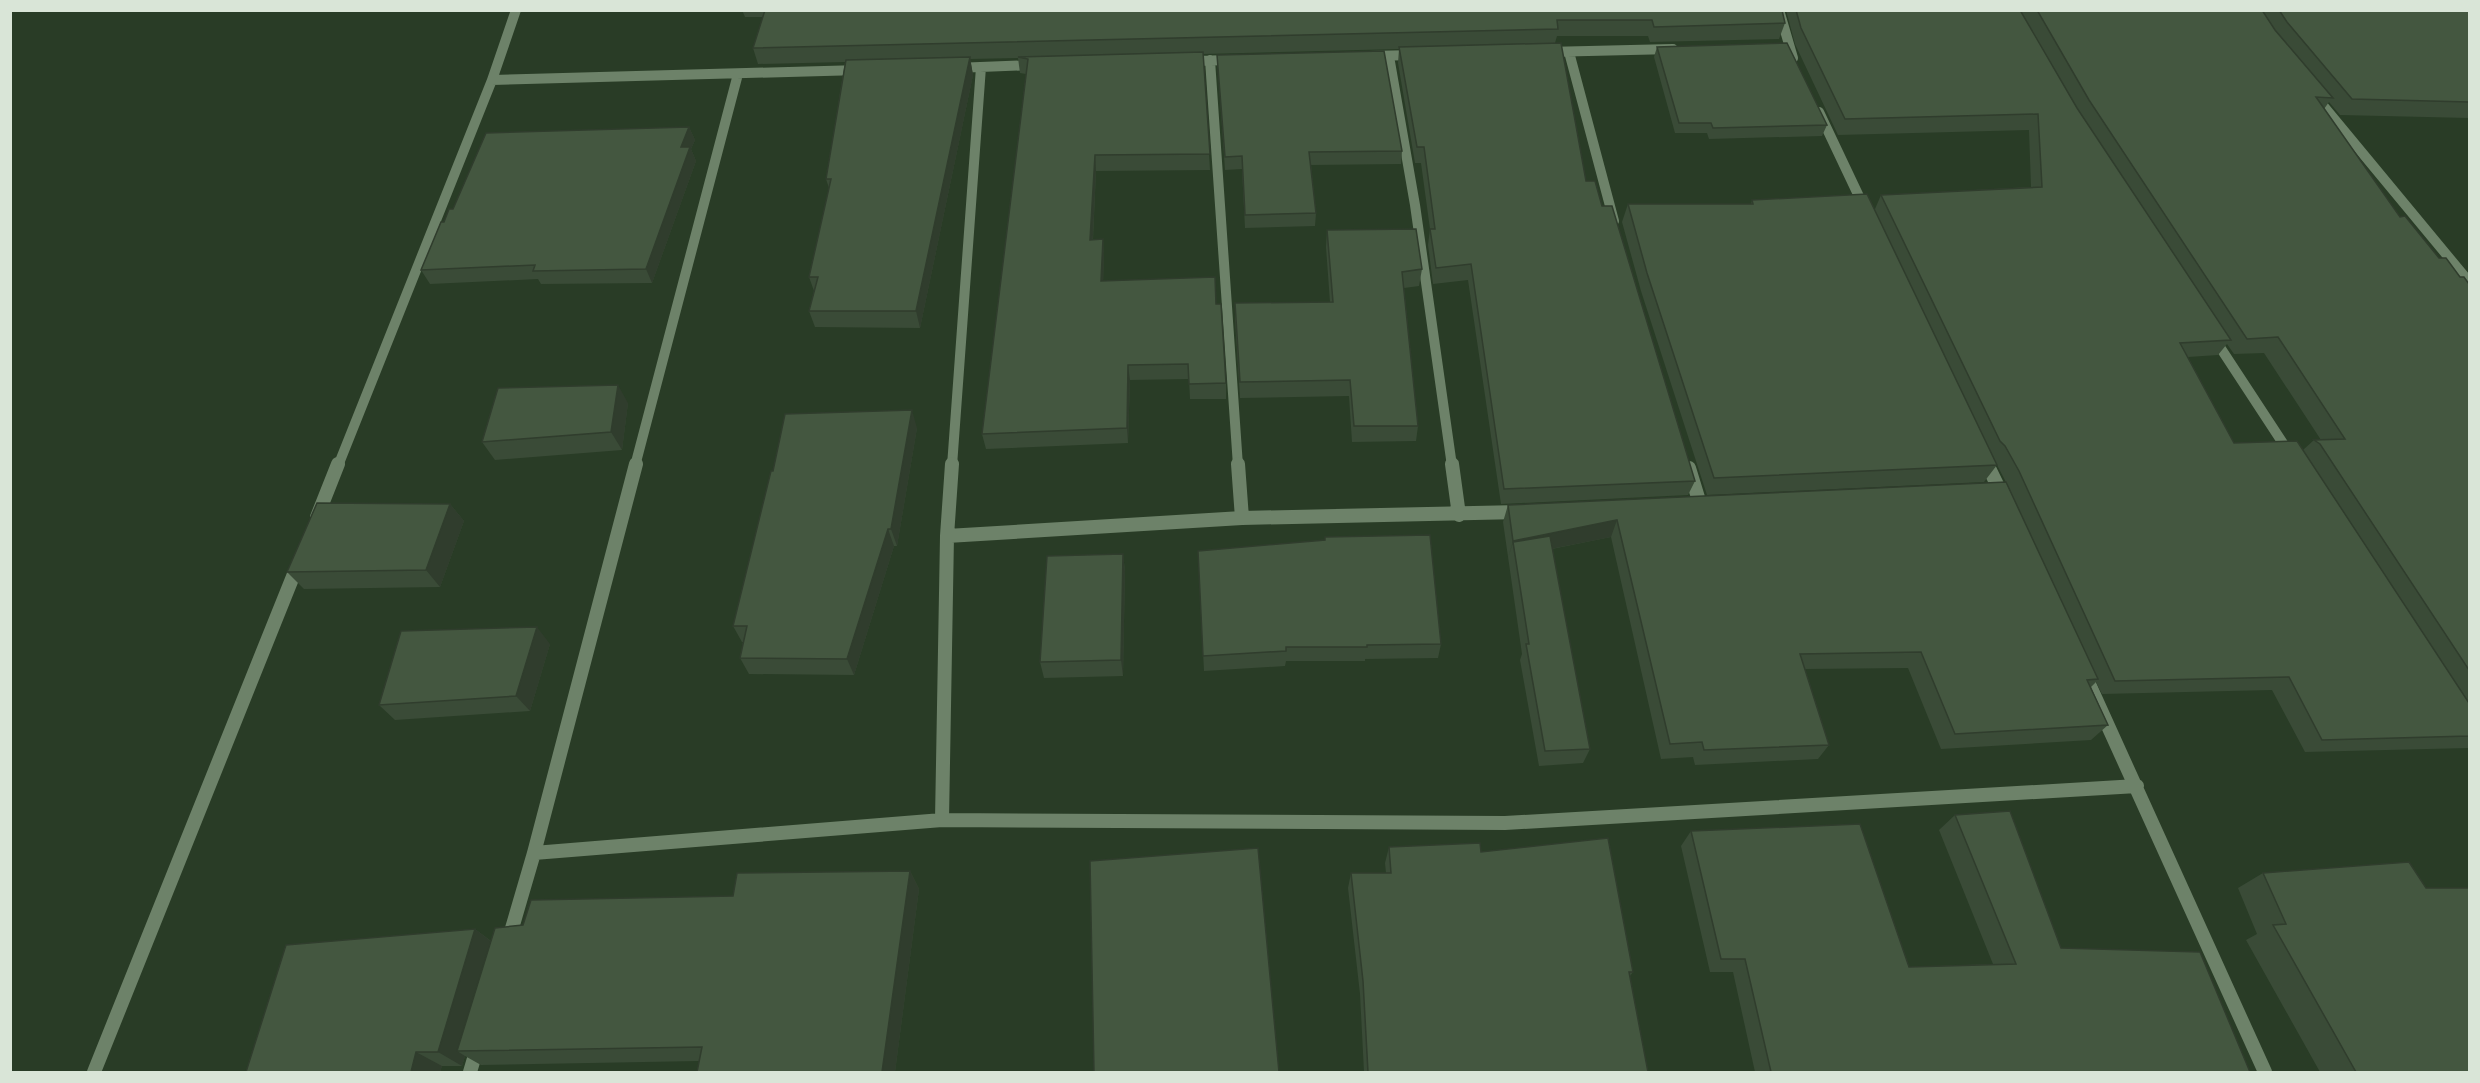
<svg xmlns="http://www.w3.org/2000/svg" width="2480" height="1083" viewBox="0 0 2480 1083" font-family="'Space Grotesk',sans-serif">
<rect width="100%" height="100%" fill="#293c26"/>
<g fill="none" stroke-linecap="round" stroke-linejoin="round">
<path stroke="#6d8269" stroke-width="10" d="M1779,10L1793,58
M1546,52L1673,49
M1569,52L1614,221
M1369,56L1415,55
M1389,56L1415,205L1452,466
M1210,60L1238,466
M1189,61L1232,60
M955,68L1034,65
M492,80L860,70
M2316,97L2470,283
M1819,112L1864,207
M2214,338L2290,454
M1984,458L1988,466
M338,466L492,80L516,10
M635,466L738,74
M952,466L981,67"/>
<path stroke="#6d8269" stroke-width="14" d="M1452,464L1459,515
M1987,464L2003,497
M1689,468L1700,504
M317,517L338,464
M1242,518L1520,512
M947,536L952,464
M2084,673L2265,1072
M942,820L947,536L1242,518L1238,464
M534,853L942,820L1505,823L2137,786
M508,942L534,853L636,464
M94,1072L298,564
M470,1072L478,1045"/>
</g>
<path fill="#3a4b37" fill-rule="evenodd" d="M742,10H1782L1785,23L1779,39L1650,42L1648,36H1557L1555,43L1586,181L1602,206L1695,481L1688,495L1501,504L1468,280L1433,284L1428,245L1430,229L1421,163H1415L1398,63L1399,49L1203,54L1210,170L1096,171L1093,240L1103,239L1104,255L1103,281L1216,304L1226,383V399H1190L1189,379L1130,380L1128,443L986,449L982,434L1026,74L1020,73L1018,58L970,59L973,75L920,328L815,327L809,311L814,291L809,277L829,188L826,179L845,62L758,64L753,48L763,17H745Z
M1786,10H2469V118L2340,115L2329,102L2324,109L2400,217L2439,258L2460,277L2469,284V748L2305,752L2272,690L2102,694L2096,682L2091,687L2108,725L2091,740L1941,749L1908,668L1805,669L1829,745L1818,759L1695,765L1693,757L1661,759L1611,537L1552,549L1590,749L1583,763L1539,766L1520,660L1522,654L1503,522L1508,505L2020,512L2008,486L1997,465L1984,482L1707,495L1641,291L1622,222L1628,204H1751L1752,200L1875,209L1881,195L2031,187L2029,130L1838,135L1795,44ZM2227,344L2234,354L2264,353L2321,440H2314L2303,450L2234,443L2188,357L2218,355Z
M1657,47L1827,125L1822,136L1709,139L1707,133H1675L1654,57Z
M1217,55L1402,151L1401,164L1311,165L1316,213L1315,226L1245,228L1242,169L1225,170Z
M689,127L695,140L691,149L696,161L652,283L541,284L538,279L430,284L421,270L453,209Z
M1327,230L1422,269L1419,286L1404,288L1418,426L1416,441L1352,442L1349,396L1240,398L1235,320V303L1330,302L1326,247Z
M628,403L622,450L495,460L482,442Z
M917,428L897,546H894L854,675L749,674L740,658L743,642H742L733,626L773,471Z
M450,504L464,521L440,587L304,589L287,572Z
M1198,551L1441,644L1438,658L1365,659V661H1286L1285,666L1204,671Z
M1123,554L1125,571L1123,676L1044,678L1040,662Z
M550,644L530,711L395,720L379,705Z
M1955,815L2061,948L2250,1072H1755L1733,972H1710L1681,846L1691,831L1909,967L1993,964L1939,830Z
M1389,847L1481,852L1633,972L1630,976L1648,1072H1364L1360,994L1348,888L1351,873H1386L1385,863Z
M910,871L919,889L895,1072H697L699,1061L481,1065L465,1056L462,1066H442L440,1072H246L475,929L491,941L523,925Z
M2263,873L2426,888L2469,1072H2320L2246,940L2257,934L2238,888Z"/>
<path fill="#303d2d" d="M970,57L973,75L920,328L916,311Z
M689,127L695,140L691,149L696,161L652,283L646,269L681,147Z
M1095,155L1096,171L1092,255L1090,240Z
M1103,239L1104,255L1103,296L1101,281Z
M1128,365L1130,380L1128,443L1127,428Z
M618,385L628,403L622,450L611,432Z
M912,410L917,428L897,546L891,529Z
M450,504L464,521L440,587L426,570Z
M1617,520L1611,537L1515,556L1513,542L1508,558L1513,541Z
M888,529L894,546L854,675L847,659Z
M1123,554L1125,571L1123,676L1121,660Z
M537,627L550,644L530,711L516,696Z
M910,871L919,889L895,1072H882Z
M475,929L497,946L457,1051L465,1056L462,1066L438,1052Z
M416,1052L442,1066L440,1072H411Z"/>
<path fill="#445740" stroke="#303d2d" stroke-width="1.5" d="M765,10H1782L1785,23L1654,27L1652,20H1557L1558,29L753,48Z
M1796,10H2020L2077,108L2231,340L2180,343L2234,443L2297,441L2469,703V736L2322,740L2289,677L2115,681L2019,471L2005,446L2000,441L1881,195L2042,187L2038,114L1845,119L1801,28Z
M2037,10H2262L2275,30L2333,98L2316,97L2400,217L2405,216L2439,258H2446L2460,277H2464L2469,284V670L2320,444L2314,440L2345,439L2278,337L2247,339L2089,100Z
M2279,10H2469V102L2352,99L2287,22Z
M1561,43L1586,181H1595L1602,206H1612L1695,481L1504,489L1471,264L1436,268L1430,229H1435L1424,147H1417L1399,47Z
M1787,43L1827,125L1713,128L1711,123H1679L1657,47Z
M1384,51L1402,151L1309,152L1316,213L1245,215L1242,156L1225,157L1217,55Z
M1203,52L1210,154L1095,155L1090,240L1103,239L1101,281L1215,277L1216,304H1221L1226,383L1189,384L1188,364L1128,365L1127,428L982,434L1028,59L1018,57Z
M970,57L916,311H809L818,277H809L831,179H826L846,60Z
M689,127L681,147H690L646,269L533,271L535,265L421,270L441,222H444L449,209H453L486,133Z
M1867,194L1997,465L1714,478L1647,273L1628,204H1753L1752,200Z
M1416,229L1422,269L1402,272L1418,426H1354L1350,380L1240,382L1235,303L1333,302L1327,230Z
M618,385L611,432L482,442L498,388Z
M912,410L891,529H888L847,659L740,658L747,626H733L771,471H773L785,414Z
M2006,482L2098,679L2087,680L2108,725L1955,734L1921,652L1800,654L1829,745L1704,750L1702,742L1670,744L1617,520L1513,541L1508,505Z
M317,503L450,504L426,570L287,572Z
M1430,535L1441,644L1367,645V647H1286V651L1203,656L1198,551L1325,540V537Z
M1550,536L1590,749L1545,751L1526,644H1529L1513,542Z
M1123,554L1121,660L1040,662L1047,556Z
M537,627L516,696L379,705L401,631Z
M2010,811L2061,948L2200,952L2250,1072H1771L1745,959H1721L1691,831L1860,824L1909,967L2016,964L1955,815Z
M1608,838L1633,972H1629L1648,1072H1368L1363,981L1351,873H1391L1389,847L1480,843L1481,852Z
M1258,848L1279,1072H1094L1090,861Z
M2409,862L2426,888H2469V1072H2356L2273,925L2286,924L2263,873Z
M910,871L882,1072H697L702,1047L457,1051L495,928L523,925L531,900L733,896L737,873Z
M475,929L438,1052H416L411,1072H246L286,945Z"/>
<rect width="2480" height="1083" fill="none" stroke="#d9e5d7" stroke-width="24"/>
</svg>
